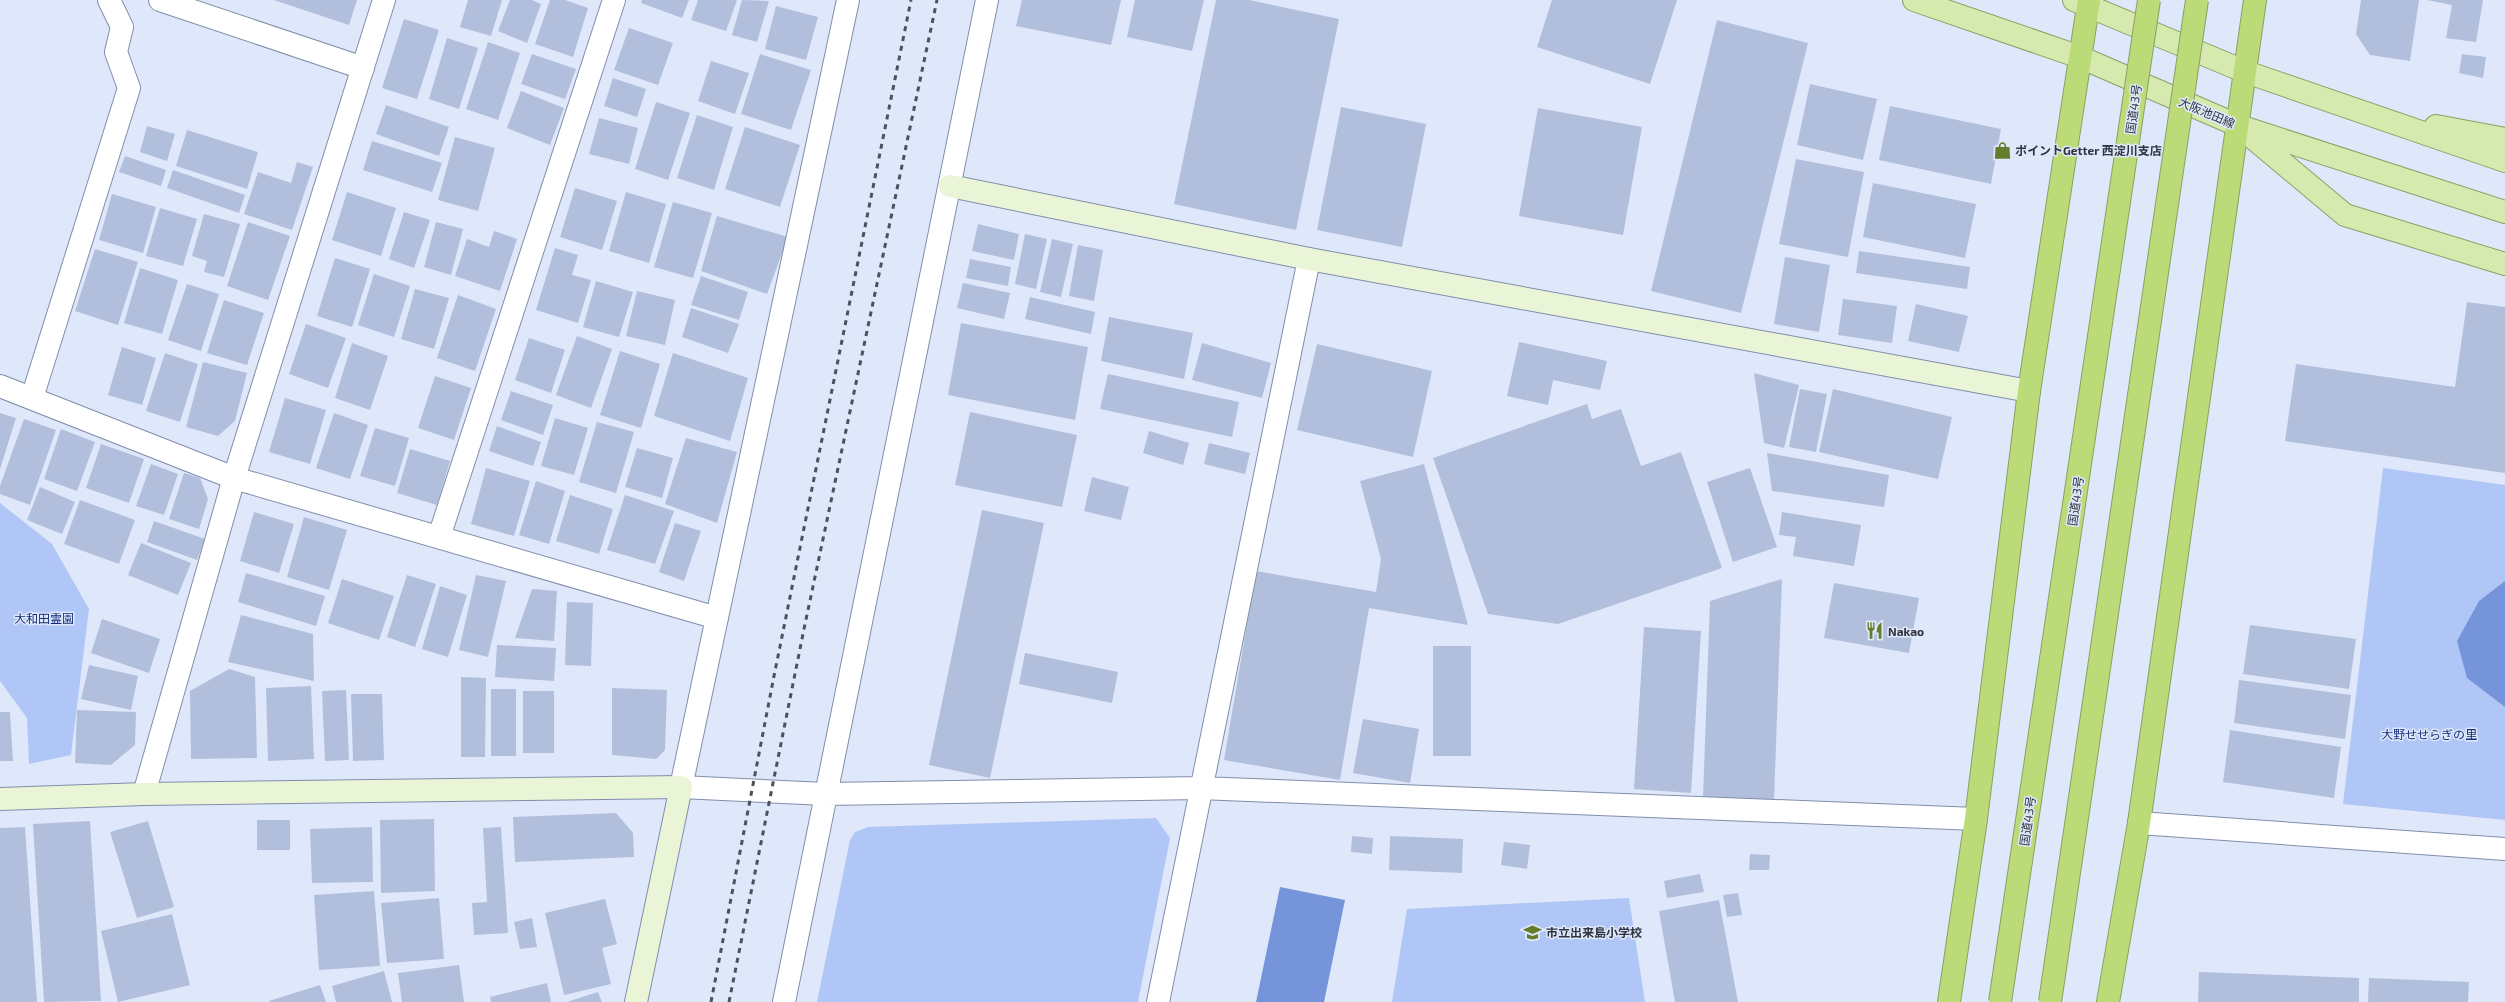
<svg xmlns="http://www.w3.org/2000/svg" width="2505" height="1002" viewBox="0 0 2505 1002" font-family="'Exo 2','Noto Sans JP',sans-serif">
<rect width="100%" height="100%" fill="#dfe8fa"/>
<path fill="#b0c6f7" d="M2383,468L2505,485V820L2343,804Z
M0,503L52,544L89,609L71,755L29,764L27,718L0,681Z
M1156,818L1170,838L1138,1002H817L850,840L855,832L868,827Z
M1629,898L1645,1002H1392L1407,909Z"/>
<path fill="#7694d9" d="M2505,581V707L2467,678L2457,641L2479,601Z
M1280,887L1345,900L1324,1002H1256Z"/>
<path fill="#b1bfdd" d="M274,0H357L349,25Z
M468,0H502L491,36L460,27Z
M510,0H532L541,4L527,43L498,31Z
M550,0H565L588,8L573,57L535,44Z
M642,0H689L682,18L641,3Z
M698,0H737L726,31L691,20Z
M742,0L769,1L757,42L732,35Z
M1022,0H1121L1111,45L1016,26Z
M1135,0H1204L1192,51L1127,37Z
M1216,0H1249L1339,19L1296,230L1174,204Z
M1552,0H1677L1650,84L1537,47Z
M2361,0H2419L2410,61L2370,55L2356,34Z
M2427,0H2483L2476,42L2446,38L2452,5Z
M776,6L818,17L806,60L765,49Z
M404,19L439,30L417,99L382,88Z
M1717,20L1808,43L1741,313L1651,291Z
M629,28L673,43L658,85L614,70Z
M447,38L478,48L459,109L429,99Z
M488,42L520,53L498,120L466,109Z
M532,54L576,69L565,99L521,84Z
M760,54L811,70L791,130L741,114Z
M2462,54L2486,57L2483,78L2459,73Z
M711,61L749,73L735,114L698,101Z
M613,78L646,89L637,117L604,106Z
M1810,84L1877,99L1863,160L1797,145Z
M521,91L564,108L550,145L507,128Z
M656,102L690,113L668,180L635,169Z
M386,105L449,127L439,156L376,134Z
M1890,106L2001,129L1991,184L1879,160Z
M1341,107L1426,124L1402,247L1317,230Z
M1538,108L1642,127L1623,235L1519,216Z
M697,115L733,127L714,190L677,178Z
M599,118L638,128L629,164L589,154Z
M147,126L175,134L167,161L140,152Z
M745,127L800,145L780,207L725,189Z
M187,130L258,152L247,189L176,166Z
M455,137L495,148L478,211L438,200Z
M372,141L442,163L432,192L363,170Z
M125,156L166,170L161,186L119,172Z
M1796,159L1864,172L1848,257L1779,244Z
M297,162L313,167L292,230L244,214L258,172L291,183Z
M173,170L245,195L239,213L167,188Z
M1873,183L1976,204L1965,258L1863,237Z
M575,188L617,201L602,250L560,237Z
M347,192L396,208L381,256L332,240Z
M626,192L666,204L649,263L609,251Z
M112,194L156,207L143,253L99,240Z
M673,202L712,213L693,278L654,267Z
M160,208L197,219L183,266L146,256Z
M404,212L430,220L414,268L389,259Z
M204,214L240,224L224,277L204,272L207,261L192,256Z
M717,216L788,237L767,294L701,271Z
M248,222L290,236L268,300L227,286Z
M436,222L463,229L451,275L424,267Z
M978,224L1019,234L1014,260L972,251Z
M494,231L517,239L500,291L455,276L467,239L489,247Z
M1025,234L1047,239L1036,289L1015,284Z
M1052,239L1073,244L1061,297L1040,292Z
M1078,245L1103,250L1094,301L1069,296Z
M555,248L578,255L572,275L591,280L578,323L536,310Z
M95,249L138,262L118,325L75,311Z
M1859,251L1970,267L1967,289L1856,273Z
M1785,257L1830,265L1819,332L1774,324Z
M335,258L370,269L352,327L317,316Z
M970,259L1011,267L1008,286L966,278Z
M140,268L178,280L162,334L124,323Z
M374,274L410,286L394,337L358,325Z
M701,276L748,292L739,320L691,305Z
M596,281L633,292L619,337L583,327Z
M963,283L1010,293L1004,319L957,308Z
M187,284L219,294L201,351L168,340Z
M415,289L449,298L434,349L401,339Z
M637,291L675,300L665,345L626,336Z
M458,295L496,309L475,371L437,358Z
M1030,297L1095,312L1091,334L1025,319Z
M1843,299L1897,306L1892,343L1838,335Z
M224,300L264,313L247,365L207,353Z
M2467,302L2505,307V473L2285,441L2296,364L2455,387Z
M1916,304L1968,316L1959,352L1908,341Z
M691,308L739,324L728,353L682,337Z
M1109,317L1193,333L1184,379L1101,361Z
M961,323L1088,347L1075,420L948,395Z
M306,324L346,338L328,388L289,374Z
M577,336L612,349L591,408L556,395Z
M529,338L565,350L551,393L515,380Z
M1519,342L1607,361L1600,390L1553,380L1548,405L1507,396Z
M352,343L388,356L370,410L335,398Z
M1202,343L1271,363L1262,398L1192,380Z
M1317,344L1432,371L1413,457L1297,430Z
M122,347L156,358L142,405L108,395Z
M620,351L660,364L641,428L600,415Z
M165,353L198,364L180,422L146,411Z
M673,353L748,378L730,441L654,416Z
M203,362L247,373L235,421L218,436L186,427Z
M1754,373L1799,385L1784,448L1764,443Z
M1108,374L1239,402L1232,437L1100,409Z
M435,376L471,388L454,440L418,428Z
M1800,389L1827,394L1816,452L1789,447Z
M1833,389L1952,417L1938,479L1819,452Z
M511,391L553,405L543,435L501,420Z
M285,398L326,410L310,464L269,452Z
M1587,404L1592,419L1621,409L1641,466L1681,452L1722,568L1558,624L1488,614L1433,458Z
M970,412L1077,435L1062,507L955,485Z
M0,413L16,418L0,469Z
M334,413L368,425L350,479L316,468Z
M555,418L588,428L574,475L541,466Z
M24,419L56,430L30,505L0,494V486Z
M597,422L634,432L616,493L579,482Z
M497,426L541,442L533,466L489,451Z
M375,428L409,438L395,486L360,476Z
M61,429L95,442L77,491L44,479Z
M1149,431L1189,443L1183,465L1143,453Z
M686,438L737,452L717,523L665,504Z
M1209,443L1250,453L1245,474L1204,464Z
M101,444L144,459L129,503L86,488Z
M637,448L673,458L662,498L625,487Z
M410,449L450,461L437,505L397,493Z
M1767,453L1889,475L1884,507L1772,491Z
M151,464L178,474L164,515L136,506Z
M1424,464L1468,625L1369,608L1340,780L1224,760L1256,571L1376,592L1381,559L1360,481Z
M486,468L530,481L514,536L471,524Z
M1750,468L1777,547L1733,562L1707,482Z
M184,473L200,478L208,499L199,529L169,519Z
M1092,477L1129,487L1121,520L1084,511Z
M536,481L565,491L549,544L519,535Z
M40,487L75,502L62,534L27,520Z
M570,495L613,509L599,554L556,541Z
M625,495L674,511L655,564L607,550Z
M80,500L135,520L119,564L64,544Z
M982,510L1044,523L990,778L929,765Z
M254,512L294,524L279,573L240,561Z
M1782,512L1861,525L1854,566L1793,556L1796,537L1779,535Z
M304,517L347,530L329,590L287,577Z
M154,521L205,539L197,560L147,542Z
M675,523L701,531L684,581L659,572Z
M141,543L191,563L178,595L128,575Z
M246,573L325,596L316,626L238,602Z
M407,575L436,584L415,647L387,637Z
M476,575L506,581L488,657L459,650Z
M342,579L394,596L379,640L328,623Z
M1782,579L1774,800L1703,798L1710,601Z
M1834,583L1919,598L1909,653L1824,638Z
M440,586L467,595L448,657L422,649Z
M532,589L557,591L554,641L515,638Z
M567,602L593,603L591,666L565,665Z
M241,615L313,634L314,681L228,662Z
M102,619L160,639L149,673L91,653Z
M2250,625L2356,639L2349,689L2243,674Z
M1644,627L1701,631L1691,793L1634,789Z
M497,645L556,648L554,681L495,677Z
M1433,646H1471V756H1433Z
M1025,653L1118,672L1112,703L1019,684Z
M89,665L138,676L131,710L81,699Z
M229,669L255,677L257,758L191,759L190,691Z
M461,677L486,678L485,757H461Z
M2239,680L2351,695L2345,739L2234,723Z
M311,686L314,759L268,761L266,688Z
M612,688L667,690L665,750L656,759L612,755Z
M491,689H516V756H491Z
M346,690L349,760L325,761L322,691Z
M523,691H554V753H523Z
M351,694H382L384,760L353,761Z
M77,710L136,712L135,745L111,765L75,763Z
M0,712H10L13,761H0Z
M1363,719L1419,729L1410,783L1353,773Z
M2230,730L2341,747L2334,798L2223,782Z
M616,813L633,833L634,857L515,862L513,817Z
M434,819L435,891L381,893L380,820Z
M257,820H290V850H257Z
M90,821L101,1001L44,1002L33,824Z
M148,821L174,907L137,918L110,832Z
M25,827L37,1002H0V828Z
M372,827L373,882L312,883L310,829Z
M501,827L508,933L474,935L472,903L487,902L483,828Z
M1352,836L1373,838L1372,854L1351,852Z
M1390,836L1463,839L1462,873L1389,870Z
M1504,842L1530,845L1527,869L1501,865Z
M1750,854L1770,855L1769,870H1749Z
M1700,874L1704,892L1667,898L1664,881Z
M374,891L380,966L319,970L314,895Z
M1738,893L1742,915L1727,917L1723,895Z
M439,898L444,959L387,963L381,903Z
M605,899L617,944L602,948L611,984L564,995L545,913Z
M1719,900L1738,1002H1675L1659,911Z
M172,914L190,985L118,1002L101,931Z
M532,918L537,947L520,949L514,922Z
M459,965L464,1002H402L398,973Z
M384,971L392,1002H336L332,986Z
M2199,972L2359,978V1002H2198Z
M2369,978L2469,982L2468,1002H2368Z
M547,983L551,1002H491L490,997Z
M320,985L326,1002H270L269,1001Z
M598,992L602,1002H567Z"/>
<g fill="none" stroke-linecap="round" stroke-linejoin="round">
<defs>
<path id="street" d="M160,0L363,68
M848,0L681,787L825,794L1200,788L1976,819
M0,386L234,478L717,618
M32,398L129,88L116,52L122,27L109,0
M439,537L614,0
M144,794L234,478L384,0
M2139,823L2505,849
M784,1002L987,0
M1158,1002L1309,259"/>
<path id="secondary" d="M950,186L1309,259L2029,391
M0,799L144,794L681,787L636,1002"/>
<path id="primary" d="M1914,0L2080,57L2239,126L2505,212
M2074,0L2246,72L2505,161
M2436,126L2505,139
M2247,133L2345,215L2505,264"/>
<path id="highway" d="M1949,1002L1976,819L2029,391L2089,0
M2108,1002L2139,823L2255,0"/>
</defs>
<use href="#street" stroke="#818eab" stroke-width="24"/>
<use href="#secondary" stroke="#818eab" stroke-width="24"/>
<use href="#primary" stroke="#89a164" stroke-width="24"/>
<use href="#highway" stroke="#89a164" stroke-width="24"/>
<use href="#street" stroke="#fff" stroke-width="22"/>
<use href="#secondary" stroke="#eaf4d6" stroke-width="22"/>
<use href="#primary" stroke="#d6e9ae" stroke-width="22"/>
<use href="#highway" stroke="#badb78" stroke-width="22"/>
<path stroke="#4c515e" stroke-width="3" stroke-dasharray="5 5" stroke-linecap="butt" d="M711,1002L774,676L911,0
M729,1002L804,629L937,0"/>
<defs>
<path id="highway-bridge" d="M2000,1002L2149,0
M2050,1002L2197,0"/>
</defs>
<use href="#highway-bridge" stroke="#89a164" stroke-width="24" stroke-linecap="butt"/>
<use href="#highway-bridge" stroke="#badb78" stroke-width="22"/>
</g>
<defs>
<symbol id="shop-bare" viewBox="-9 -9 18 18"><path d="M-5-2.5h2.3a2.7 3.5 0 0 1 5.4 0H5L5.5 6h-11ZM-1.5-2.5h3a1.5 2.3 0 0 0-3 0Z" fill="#647c2e" stroke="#dfe8fa" stroke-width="2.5" paint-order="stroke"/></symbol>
<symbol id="restaurant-bare" viewBox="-9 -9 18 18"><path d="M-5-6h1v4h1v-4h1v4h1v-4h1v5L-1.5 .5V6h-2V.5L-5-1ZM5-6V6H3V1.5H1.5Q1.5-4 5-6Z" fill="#647c2e" stroke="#dfe8fa" stroke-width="2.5" paint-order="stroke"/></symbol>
<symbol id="school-bare" viewBox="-9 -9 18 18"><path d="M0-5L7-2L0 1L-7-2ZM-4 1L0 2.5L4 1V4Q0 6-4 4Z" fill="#647c2e" stroke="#dfe8fa" stroke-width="2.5" paint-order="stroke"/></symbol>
</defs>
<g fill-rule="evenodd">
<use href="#shop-bare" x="1990" y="138" width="25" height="25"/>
<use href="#restaurant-bare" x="1862" y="618" width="25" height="25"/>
<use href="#school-bare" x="1520" y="920" width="25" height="25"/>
</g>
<g text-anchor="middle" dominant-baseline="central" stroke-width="3" stroke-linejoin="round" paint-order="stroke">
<g font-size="12" fill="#2f3440" stroke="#dfe8fa">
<text transform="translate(2133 109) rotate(-82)">国道43号</text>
<text transform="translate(2207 112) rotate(23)">大阪池田線</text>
<text transform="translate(2075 501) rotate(-82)">国道43号</text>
<text transform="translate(2027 821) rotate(-82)">国道43号</text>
</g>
<g font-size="12" font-weight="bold" fill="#2f3440" stroke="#dfe8fa" text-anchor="start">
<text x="2015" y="150">ポイントGetter 西淀川支店</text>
<text x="1888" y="631">Nakao</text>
<text x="1546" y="932">市立出来島小学校</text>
</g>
<g font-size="12" fill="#152f7e" stroke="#dfe8fa">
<text x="44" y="618">大和田霊園</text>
<text x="2429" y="734">大野せせらぎの里</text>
</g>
</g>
</svg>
